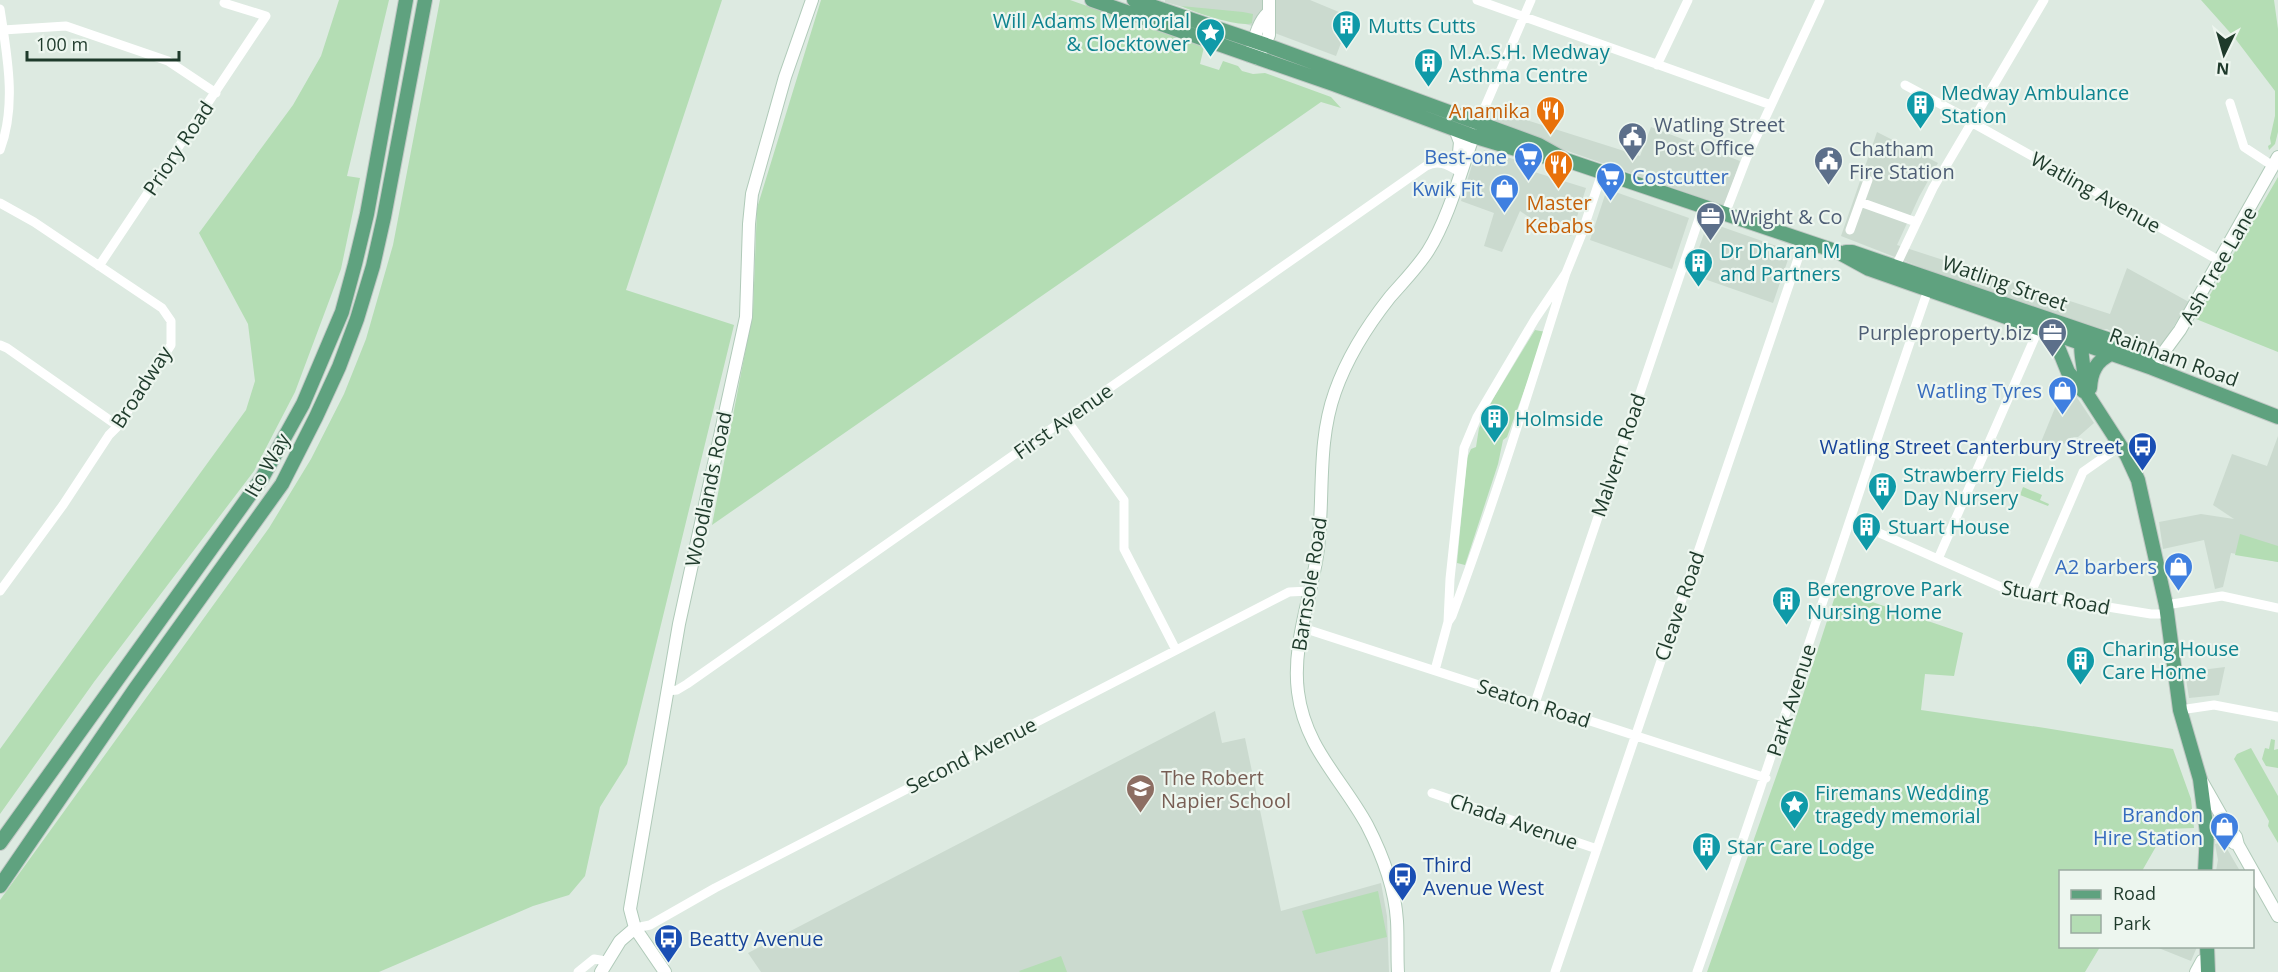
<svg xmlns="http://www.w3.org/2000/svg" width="2278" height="972" viewBox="0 0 2278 972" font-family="'Open Sans',sans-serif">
<rect width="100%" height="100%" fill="#ddeae1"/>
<path fill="#cbdacf" d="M1165,0H1310L1351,17L1336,56L1267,30L1165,2Z
M1489,108L1640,156L1651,127L1740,161L1725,206L1485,122Z
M1877,132L1938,163L1919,197L1897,245L2110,314L2127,268L2189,302L2155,356L2107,329L2084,331L2074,327L1841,236Z
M1484,150L1529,164L1528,170L1586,188L1571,236L1544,227L1520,211L1502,252L1484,246L1494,213L1461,201L1472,165L1481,158Z
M1607,189L1689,218L1672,269L1590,240Z
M1708,222L1791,251L1773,303L1690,274Z
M2066,381L2094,423L2078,437H2074L2055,450L2041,442Z
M2278,436V562L2231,553L2223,587L2215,589L2204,540L2163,549L2159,522L2201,514L2234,519L2213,505L2232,454L2267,466Z
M2225,667L2219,695L2189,698L2185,672Z
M1215,711L1222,743L1245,738L1281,911L1381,883L1387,916L1389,972H761L748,953Z
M2223,842L2240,871H2216L2218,860L2215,844Z
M2156,947H2197L2191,961Z"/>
<path fill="#b4ddb4" d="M339,0H389L347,176L360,178L341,269L295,392L254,471L94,682L0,814V749L246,410L255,381L248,324L199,233L293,105L321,56Z
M440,0H722L626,290L734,325L627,764L600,807L585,876L569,895L533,906L379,972H0V900L269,528L311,459L344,394L366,339L393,245Z
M821,0H1070L1204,47L1200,64L1219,70L1223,61L1238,66L1242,71L1253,74L1265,73L1331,97L1341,108L1321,102L712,525L753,311L757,208Z
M2201,0H2274L2278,29V132L2275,144L2269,150L2268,146L2271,144L2270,138L2275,116V91L2234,37Z
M1181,6L1243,12L1253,14L1252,23C1241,28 1193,12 1181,6Z
M2278,177V352L2196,319Z
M1535,330L1546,332L1507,437L1503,440L1498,464L1465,565L1457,563L1467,458L1471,449L1476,447L1479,428L1493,399Z
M2023,487L2042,495L2040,500L2049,504L2048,506L2020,495Z
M2240,534L2278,546V562L2235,555Z
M1837,590L1963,633L1954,676L1925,674L1921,710L2045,728L2173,749L2191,799L2194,828L2166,829L2142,871L2060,872V946L2100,947L2085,972H1707L1783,757Z
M2271,739L2275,740L2274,750L2278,749V768L2266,766L2262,759L2265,748L2269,749Z
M2251,748L2278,796V843L2268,826L2269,821L2234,759L2237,754Z
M1378,891L1387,937L1316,954L1302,911Z
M1061,956L1067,972H1020L1019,971Z"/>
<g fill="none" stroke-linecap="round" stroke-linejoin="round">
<defs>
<path id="secondary" d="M1250,56C1254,41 1257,23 1268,13
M1258,59L1269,35V0
M1455,129L1460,142L1458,163
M2152,368L2180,330L2278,157
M2201,780L2226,824L2236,837L2238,845L2278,916
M2207,833H2223L2234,843
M601,972L620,941L635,928
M665,972L635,928L630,909L679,624L746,317L749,224L752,194L785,77L812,0
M1398,972C1397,955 1398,938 1397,921C1395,889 1382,854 1367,825C1342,779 1305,748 1298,692C1292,647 1310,600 1317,556C1325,502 1316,445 1335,392C1347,358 1367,326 1390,297C1403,282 1417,268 1428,251C1450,216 1463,163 1478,123
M2196,972L2202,961L2208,959"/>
<path id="primary" d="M1092,0L1333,84L1473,136L1535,155L1555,158
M1134,0L1266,45L1539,145L1566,160L1838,252L1869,269L2152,368L2278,417
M1846,252H1852L2107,339L2143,357L2151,367
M2056,334L2055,340L2068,372L2087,394L2127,456L2138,480L2166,605L2180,710L2200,779L2207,833L2205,872
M2083,335C2077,356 2089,373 2083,391
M2090,388C2091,372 2096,361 2111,354
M0,843L262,478L303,404L342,312L355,264L367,214L406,0
M0,886L135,689L282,484L316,417L339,367L357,319L373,266L384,217L425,0
M2207,946L2208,972"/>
</defs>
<use href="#secondary" stroke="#b0cab9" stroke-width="14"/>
<use href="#primary" stroke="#c0c8c4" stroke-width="16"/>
<path stroke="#fff" stroke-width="9" d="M1477,0L1771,105
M0,9C7,55 17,105 0,150
M3,30L66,26L168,61L216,93
M1657,65L1688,0
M1905,85L1972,121
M2230,103L2244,147L2273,166
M1971,122L2220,261
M1478,123L1531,0
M1860,202L1916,222
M0,203L34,222L162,308L171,321V345L118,426L109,435L63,505L0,591
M1725,214L1747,157L1820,0
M1850,230L1868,180
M99,266L266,16L224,3
M1894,270L1933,188L2044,0
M1566,273L1581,236L1602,173
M0,345L7,348L118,426
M1066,419L1124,500V549L1176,650
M1850,520L2010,591L2151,614H2167
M1938,559L2039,328
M2030,595L2083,472L2120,446
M2166,605L2222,596L2278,608
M1303,628L1766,778
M1435,670L1448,622L1452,616C1494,503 1530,388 1566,273L1535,319L1477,417L1464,448L1450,579L1448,622
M667,691L677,690L687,684L1426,166C1439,159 1448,165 1460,172
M1535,703L1703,207
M2180,710L2214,705L2278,717
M1432,793L1597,849
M635,928L650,925L715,888L1289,592L1310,591
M578,972L594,959L606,961
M1555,972L1804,241
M1697,972C1777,746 1849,517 1928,290"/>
<use href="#secondary" stroke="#fff" stroke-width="12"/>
<use href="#primary" stroke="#5fa27f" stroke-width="14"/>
</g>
<defs>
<symbol id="building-pin" viewBox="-11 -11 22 30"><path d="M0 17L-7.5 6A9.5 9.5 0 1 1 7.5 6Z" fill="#0f9aa8" stroke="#edf6ef"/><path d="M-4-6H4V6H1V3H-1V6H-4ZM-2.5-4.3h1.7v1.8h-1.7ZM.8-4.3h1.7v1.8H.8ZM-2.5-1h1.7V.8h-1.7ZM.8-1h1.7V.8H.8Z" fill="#fff"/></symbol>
<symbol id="sight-pin" viewBox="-11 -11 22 30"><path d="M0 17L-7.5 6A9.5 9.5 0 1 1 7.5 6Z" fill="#0f9aa8" stroke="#edf6ef"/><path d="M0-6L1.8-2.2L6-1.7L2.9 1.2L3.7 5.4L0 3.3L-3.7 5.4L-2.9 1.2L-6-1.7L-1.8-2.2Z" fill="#fff"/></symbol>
<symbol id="restaurant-pin" viewBox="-11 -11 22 30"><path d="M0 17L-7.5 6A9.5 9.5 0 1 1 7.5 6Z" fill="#e8710a" stroke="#edf6ef"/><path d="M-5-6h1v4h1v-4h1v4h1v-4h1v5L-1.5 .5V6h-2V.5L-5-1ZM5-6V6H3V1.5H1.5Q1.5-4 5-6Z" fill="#fff"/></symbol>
<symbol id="civic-pin" viewBox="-11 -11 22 30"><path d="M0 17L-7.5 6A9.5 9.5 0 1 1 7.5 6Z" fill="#5c6f8a" stroke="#edf6ef"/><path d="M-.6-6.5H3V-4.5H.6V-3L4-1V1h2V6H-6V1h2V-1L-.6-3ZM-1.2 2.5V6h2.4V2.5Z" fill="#fff"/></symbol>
<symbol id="supermarket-pin" viewBox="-11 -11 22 30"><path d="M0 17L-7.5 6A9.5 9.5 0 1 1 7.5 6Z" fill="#3f7fe0" stroke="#edf6ef"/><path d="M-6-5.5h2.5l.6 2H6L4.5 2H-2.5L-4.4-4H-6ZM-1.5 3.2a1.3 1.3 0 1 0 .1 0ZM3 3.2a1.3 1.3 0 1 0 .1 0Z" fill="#fff"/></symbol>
<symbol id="shop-pin" viewBox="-11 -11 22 30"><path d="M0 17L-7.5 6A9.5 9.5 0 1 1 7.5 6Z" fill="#3f7fe0" stroke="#edf6ef"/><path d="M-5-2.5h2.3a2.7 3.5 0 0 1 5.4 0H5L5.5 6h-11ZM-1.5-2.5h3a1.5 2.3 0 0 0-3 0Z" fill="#fff"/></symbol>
<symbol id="office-pin" viewBox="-11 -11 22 30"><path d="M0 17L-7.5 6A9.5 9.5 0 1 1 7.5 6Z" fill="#5c6f8a" stroke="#edf6ef"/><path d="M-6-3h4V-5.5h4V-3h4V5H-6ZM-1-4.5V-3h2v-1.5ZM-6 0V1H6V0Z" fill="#fff"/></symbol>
<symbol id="bus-pin" viewBox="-11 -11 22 30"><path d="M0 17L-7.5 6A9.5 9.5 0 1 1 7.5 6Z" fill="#1a4fb4" stroke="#edf6ef"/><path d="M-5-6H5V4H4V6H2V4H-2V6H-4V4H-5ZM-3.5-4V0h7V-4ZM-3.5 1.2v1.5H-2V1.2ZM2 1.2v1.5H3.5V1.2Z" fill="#fff"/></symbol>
<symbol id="school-pin" viewBox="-11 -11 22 30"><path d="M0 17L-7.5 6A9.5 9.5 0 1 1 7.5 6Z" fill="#8d6e63" stroke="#edf6ef"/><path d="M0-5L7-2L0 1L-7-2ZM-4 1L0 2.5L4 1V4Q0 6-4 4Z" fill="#fff"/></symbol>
</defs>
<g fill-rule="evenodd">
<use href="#building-pin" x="1330" y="8" width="33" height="45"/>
<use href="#sight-pin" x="1194" y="16" width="33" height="45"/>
<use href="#building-pin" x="1412" y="46" width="33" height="45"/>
<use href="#building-pin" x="1904" y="88" width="33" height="45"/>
<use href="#restaurant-pin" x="1534" y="94" width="33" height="45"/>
<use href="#civic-pin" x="1616" y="120" width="33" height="45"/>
<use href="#supermarket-pin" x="1512" y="140" width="33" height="45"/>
<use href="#civic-pin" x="1812" y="144" width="33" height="45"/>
<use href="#restaurant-pin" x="1542" y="148" width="33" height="45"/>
<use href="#supermarket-pin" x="1594" y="160" width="33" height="45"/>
<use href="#shop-pin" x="1488" y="172" width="33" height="45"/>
<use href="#office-pin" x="1694" y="200" width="33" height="45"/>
<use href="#building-pin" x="1682" y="246" width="33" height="45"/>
<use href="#office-pin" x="2036" y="316" width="33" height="45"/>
<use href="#shop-pin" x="2046" y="374" width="33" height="45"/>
<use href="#building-pin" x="1478" y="402" width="33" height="45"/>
<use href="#bus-pin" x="2126" y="430" width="33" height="45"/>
<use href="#building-pin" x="1866" y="470" width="33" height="45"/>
<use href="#building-pin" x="1850" y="510" width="33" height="45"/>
<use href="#shop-pin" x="2162" y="550" width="33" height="45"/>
<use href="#building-pin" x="1770" y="584" width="33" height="45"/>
<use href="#building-pin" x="2064" y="644" width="33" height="45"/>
<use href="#school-pin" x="1124" y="772" width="33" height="45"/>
<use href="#sight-pin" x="1778" y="788" width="33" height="45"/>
<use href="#shop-pin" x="2208" y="810" width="33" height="45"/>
<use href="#building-pin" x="1690" y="830" width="33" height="45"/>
<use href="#bus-pin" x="1386" y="860" width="33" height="45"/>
<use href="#bus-pin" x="652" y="922" width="33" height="45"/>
</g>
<g text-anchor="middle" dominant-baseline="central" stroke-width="4.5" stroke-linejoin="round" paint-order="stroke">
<g font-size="20" fill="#0d838f" stroke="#edf6ef" text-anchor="start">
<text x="1190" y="20" text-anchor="end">Will Adams Memorial<tspan x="1190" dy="23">&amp; Clocktower</tspan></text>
<text x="1368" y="25">Mutts Cutts</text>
<text x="1449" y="51">M.A.S.H. Medway<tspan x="1449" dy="23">Asthma Centre</tspan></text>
<text x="1941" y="92">Medway Ambulance<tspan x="1941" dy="23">Station</tspan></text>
<text x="1720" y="250">Dr Dharan M<tspan x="1720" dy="23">and Partners</tspan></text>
<text x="1515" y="418">Holmside</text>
<text x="1903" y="474">Strawberry Fields<tspan x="1903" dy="23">Day Nursery</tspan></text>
<text x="1888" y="526">Stuart House</text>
<text x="1807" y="588">Berengrove Park<tspan x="1807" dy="23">Nursing Home</tspan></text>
<text x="2102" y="648">Charing House<tspan x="2102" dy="23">Care Home</tspan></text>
<text x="1815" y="792">Firemans Wedding<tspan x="1815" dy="23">tragedy memorial</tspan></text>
<text x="1727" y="846">Star Care Lodge</text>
</g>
<g font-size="20" fill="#c56008" stroke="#edf6ef" text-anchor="end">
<text x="1530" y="110">Anamika</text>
<text x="1559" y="202" text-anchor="middle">Master<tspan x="1559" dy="23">Kebabs</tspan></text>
</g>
<g font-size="20" fill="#4e5e75" stroke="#edf6ef" text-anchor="start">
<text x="1654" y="124">Watling Street<tspan x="1654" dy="23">Post Office</tspan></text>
<text x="1849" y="148">Chatham<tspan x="1849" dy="23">Fire Station</tspan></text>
<text x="1731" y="216">Wright &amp; Co</text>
<text x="2032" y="332" text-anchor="end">Purpleproperty.biz</text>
</g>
<g font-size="20" fill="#1e3a2b" stroke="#edf6ef">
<text transform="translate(178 148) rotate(-56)">Priory Road</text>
<text transform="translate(2096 192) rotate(29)">Watling Avenue</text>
<text transform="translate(2218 265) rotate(-60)">Ash Tree Lane</text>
<text transform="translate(2005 283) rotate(19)">Watling Street</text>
<text transform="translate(2174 357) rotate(20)">Rainham Road</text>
<text transform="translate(141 387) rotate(-57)">Broadway</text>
<text transform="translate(1063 421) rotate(-35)">First Avenue</text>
<text transform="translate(1618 455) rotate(-71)">Malvern Road</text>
<text transform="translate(267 465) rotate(-60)">Ito Way</text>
<text transform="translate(708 489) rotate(-78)">Woodlands Road</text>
<text transform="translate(1309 584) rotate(-81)">Barnsole Road</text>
<text transform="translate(2056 597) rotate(11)">Stuart Road</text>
<text transform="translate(1679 606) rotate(-71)">Cleave Road</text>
<text transform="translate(1791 700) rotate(-72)">Park Avenue</text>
<text transform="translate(1534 703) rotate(18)">Seaton Road</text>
<text transform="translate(971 755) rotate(-27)">Second Avenue</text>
<text transform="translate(1514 821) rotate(19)">Chada Avenue</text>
</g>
<g font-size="20" fill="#366cbe" stroke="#edf6ef" text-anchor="end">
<text x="1507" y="156">Best-one</text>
<text x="1632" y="176" text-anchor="start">Costcutter</text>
<text x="1483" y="188">Kwik Fit</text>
<text x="2042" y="390">Watling Tyres</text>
<text x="2157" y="566">A2 barbers</text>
<text x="2203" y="814">Brandon<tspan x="2203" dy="23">Hire Station</tspan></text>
</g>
<g font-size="20" fill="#164399" stroke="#edf6ef" text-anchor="start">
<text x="2122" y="446" text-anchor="end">Watling Street Canterbury Street</text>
<text x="1423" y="864">Third<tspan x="1423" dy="23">Avenue West</tspan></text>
<text x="689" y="938">Beatty Avenue</text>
</g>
<g font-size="20" fill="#785e54" stroke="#edf6ef" text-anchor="start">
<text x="1161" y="777">The Robert<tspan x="1161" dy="23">Napier School</tspan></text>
</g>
</g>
<rect x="2059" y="870" width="195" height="78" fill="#edf6ef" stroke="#9aaba1" stroke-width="1.5"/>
<rect x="2071" y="890" width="30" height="9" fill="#5fa27f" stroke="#9aaba1" stroke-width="1.5"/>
<text x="2113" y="900" font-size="18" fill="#1e3a2b">Road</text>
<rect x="2071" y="915" width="30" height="18" fill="#b4ddb4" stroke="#9aaba1" stroke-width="1.5"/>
<text x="2113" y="930" font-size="18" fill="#1e3a2b">Park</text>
<g transform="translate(2224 54) rotate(185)" stroke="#edf6ef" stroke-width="4.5" paint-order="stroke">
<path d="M0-4.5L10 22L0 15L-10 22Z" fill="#1e3a2b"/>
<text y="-9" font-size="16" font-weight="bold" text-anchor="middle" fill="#1e3a2b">N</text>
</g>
<path d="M27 51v9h152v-9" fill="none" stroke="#1e3a2b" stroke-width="3"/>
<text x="36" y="51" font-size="18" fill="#1e3a2b" stroke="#edf6ef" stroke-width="4.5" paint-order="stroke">100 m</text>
</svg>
